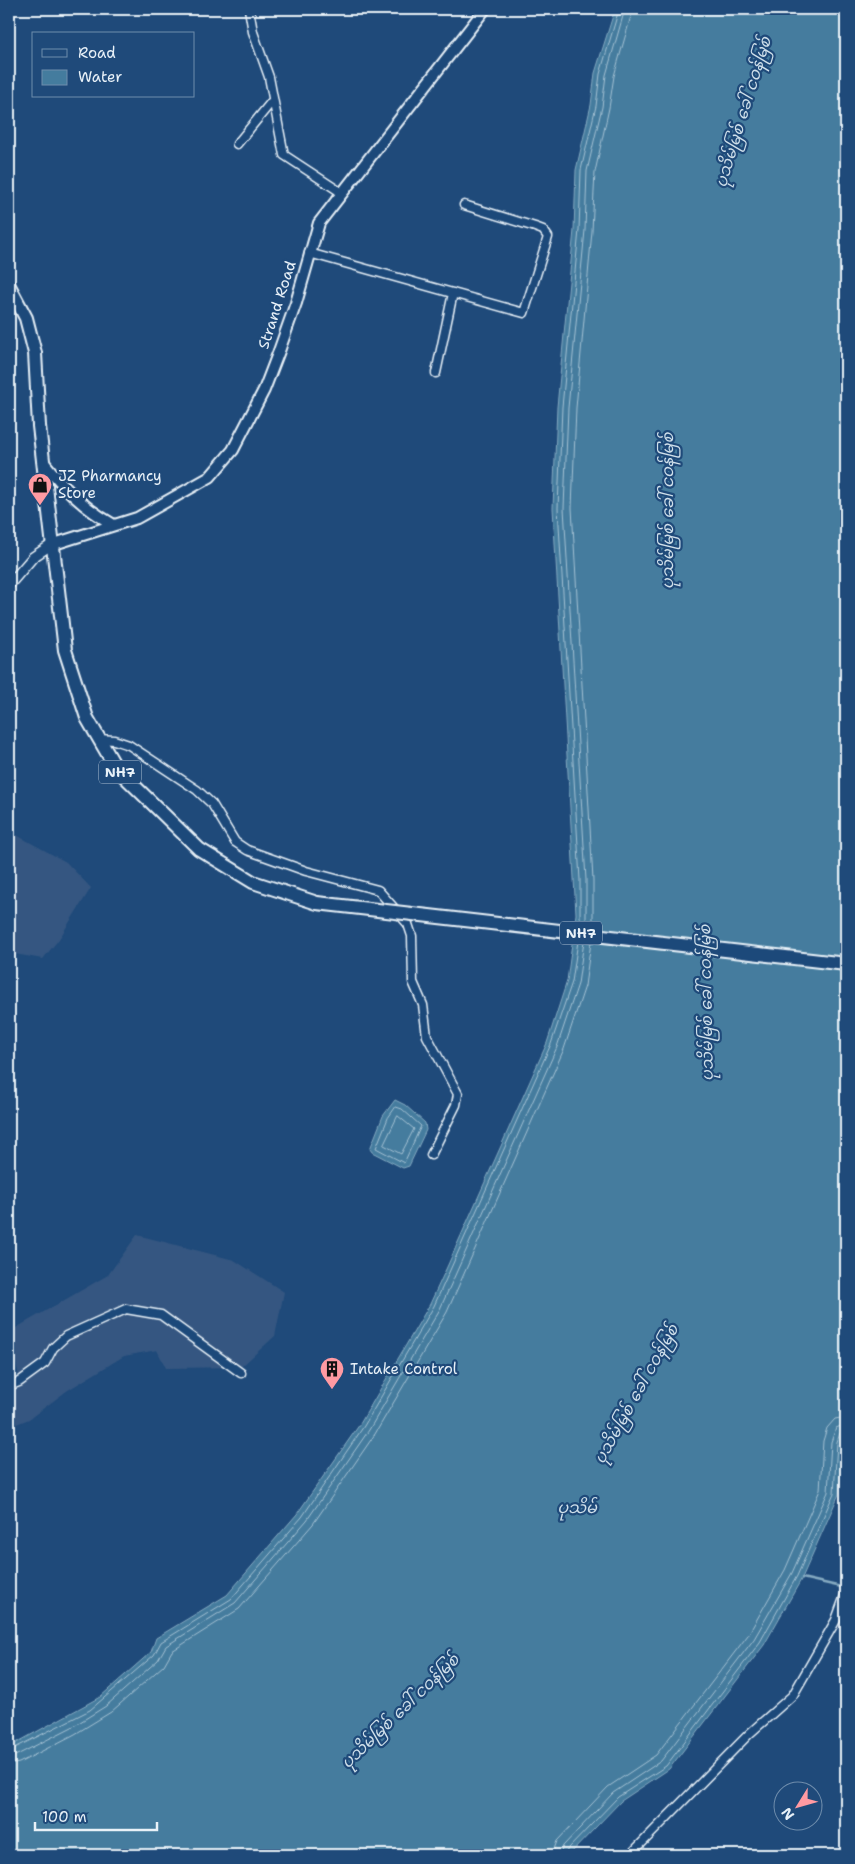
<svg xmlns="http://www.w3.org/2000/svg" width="855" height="1864" viewBox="0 0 855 1864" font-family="'Shantell Sans','Noto Sans Myanmar',sans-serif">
<rect width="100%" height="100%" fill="#1f4a7a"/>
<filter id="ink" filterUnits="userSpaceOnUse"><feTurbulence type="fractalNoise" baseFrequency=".02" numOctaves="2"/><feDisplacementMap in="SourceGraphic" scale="10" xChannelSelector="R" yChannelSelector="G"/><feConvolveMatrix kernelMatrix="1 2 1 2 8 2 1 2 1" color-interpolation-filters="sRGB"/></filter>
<g filter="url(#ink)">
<path fill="#365781" d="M9,831L66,862L91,888L59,939L43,959L9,953Z
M137,1235L234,1260L284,1292L275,1336L241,1367L166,1368L157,1350L124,1356L68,1390L29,1419L9,1427V1379L19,1376L9,1332L108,1275Z"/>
<path fill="#447c9e" stroke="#86abc2" d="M615,9H846V1429L842,1443L839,1494L802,1578L764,1645L669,1769L621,1801L569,1855H9V1747L100,1697L151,1652L156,1638L227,1595L297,1514L360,1424L430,1304L447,1267L547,1043L567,981L576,914L553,508L557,407L574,230L576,170L591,105L595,73Z
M395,1100L405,1105L425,1123L426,1130L409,1166L403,1168L372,1152L370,1149L383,1116Z"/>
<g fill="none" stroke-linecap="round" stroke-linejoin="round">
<path stroke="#a6c2d4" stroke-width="1" d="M580,926V880L558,508L562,407L579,230L581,170L596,106L600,74L619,9
M586,926V880L564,508L568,408L585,230L587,171L602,107L606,75L625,9
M593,927V880L572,508L576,408L592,231L595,172L609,108L614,76L633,9
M396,1107L402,1109L421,1126L404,1163L376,1148L388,1118Z
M398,1116L414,1129L401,1154L384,1145Z
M9,1751L90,1710L154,1655L161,1642L231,1599L302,1517L364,1426L434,1306L551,1044L572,982L578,941
M9,1757L15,1756L72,1727L106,1706L158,1660L166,1646L235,1603L307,1520L369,1430L440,1309L557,1047L578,984L584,941
M9,1765L19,1763L75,1734L111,1712L164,1665L172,1651L239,1609L313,1524L375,1434L447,1312L564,1049L585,986L591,942
M552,1855L557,1841L608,1787L656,1755L748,1635L785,1570L820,1490L823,1441L827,1428L835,1419L846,1417
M560,1855L563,1846L613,1793L661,1761L754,1639L792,1573L828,1492L831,1442L836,1428L846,1424
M566,1855L567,1850L618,1797L666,1766L760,1642L797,1576L834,1493L837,1442L840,1433L846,1431"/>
<path stroke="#86abc2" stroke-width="2.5" d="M802,1578L846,1588"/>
<defs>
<path id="minor" d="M249,9L253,32L269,77L284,155L342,193
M237,144L273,100
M309,253L524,313L548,237L543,230L535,227L464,205
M436,373L453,293
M99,739L114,740L129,745L197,790L212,804L235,842L247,850L306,871L378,890L408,924L412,936L413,982L423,1005L427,1036L458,1094L456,1105L431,1155
M9,1386L19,1382L45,1363L53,1348L66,1336L126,1309L161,1315L241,1373
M630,1855L749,1734L793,1695L836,1620L846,1593"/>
<path id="tertiary" d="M9,585L33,557L51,545"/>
<path id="secondary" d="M42,460C65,489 82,507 114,525
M51,545L137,518L210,477L233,450L264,390L279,351L296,303L319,223L485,9"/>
<path id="trunk" d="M9,286L26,318L35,353L39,426L65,650L87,718L116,768L199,849L253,882L317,903"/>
</defs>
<use href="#minor" stroke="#e8f1f8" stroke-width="11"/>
<use href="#tertiary" stroke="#e8f1f8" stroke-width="12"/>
<use href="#secondary" stroke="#e8f1f8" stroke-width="14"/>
<use href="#trunk" stroke="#e8f1f8" stroke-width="16"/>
<use href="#minor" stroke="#1f4a7a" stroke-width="8"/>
<use href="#tertiary" stroke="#1f4a7a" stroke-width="9"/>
<use href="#secondary" stroke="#1f4a7a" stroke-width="10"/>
<use href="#trunk" stroke="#1f4a7a" stroke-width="12"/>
<defs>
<path id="trunk-bridge" d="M317,903L846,964"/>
</defs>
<use href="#trunk-bridge" stroke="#e8f1f8" stroke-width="16" stroke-linecap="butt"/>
<use href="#trunk-bridge" stroke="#1f4a7a" stroke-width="12"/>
</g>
</g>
<defs>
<symbol id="shop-pin" viewBox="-11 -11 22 30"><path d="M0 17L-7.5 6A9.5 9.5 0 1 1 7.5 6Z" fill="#ff9aa2" stroke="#1f4a7a"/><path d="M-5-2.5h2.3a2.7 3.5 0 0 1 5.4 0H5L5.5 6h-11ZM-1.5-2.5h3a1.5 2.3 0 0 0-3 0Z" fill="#111"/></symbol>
<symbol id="building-pin" viewBox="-11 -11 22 30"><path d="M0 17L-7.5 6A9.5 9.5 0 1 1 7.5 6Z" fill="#ff9aa2" stroke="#1f4a7a"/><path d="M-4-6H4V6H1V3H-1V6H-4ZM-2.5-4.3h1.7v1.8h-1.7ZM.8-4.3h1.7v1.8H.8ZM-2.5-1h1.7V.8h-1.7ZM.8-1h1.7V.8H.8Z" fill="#111"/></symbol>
</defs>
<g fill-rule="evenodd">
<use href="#shop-pin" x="26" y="471" width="28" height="38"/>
<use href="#building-pin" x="318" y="1355" width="28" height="38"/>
</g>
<g text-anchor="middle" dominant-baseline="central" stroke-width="4.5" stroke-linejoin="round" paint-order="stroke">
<g fill="#1f4a7a" stroke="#acbfd2" stroke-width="1">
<rect x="99" y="760.5" width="42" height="23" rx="4"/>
<rect x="560" y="921.5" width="42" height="23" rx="4"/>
</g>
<g font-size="14" font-weight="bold" fill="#e8f1f8">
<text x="120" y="772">NH7</text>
<text x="581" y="933">NH7</text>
</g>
<g font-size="15" fill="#e8f1f8" stroke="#1f4a7a">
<text transform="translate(277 305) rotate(-72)">Strand Road</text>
</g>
<g font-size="15" fill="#e8f1f8" stroke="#1f4a7a" text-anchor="start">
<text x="58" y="476">JZ Pharmancy<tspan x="58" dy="17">Store</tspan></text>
<text x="350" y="1369">Intake Control</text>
</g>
<g font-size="16" font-style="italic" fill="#cfdfea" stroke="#1f4a7a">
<text transform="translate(743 112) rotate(-73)">ပုသိမ်မြစ် ခေါ် ငဝန်မြစ်</text>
<text transform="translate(667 511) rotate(-90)">ပုသိမ်မြစ် ခေါ် ငဝန်မြစ်</text>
<text transform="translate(706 1003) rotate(-91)">ပုသိမ်မြစ် ခေါ် ငဝန်မြစ်</text>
<text transform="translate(636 1394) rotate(-61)">ပုသိမ်မြစ် ခေါ် ငဝန်မြစ်</text>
<text x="577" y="1507">ပုသိမ်</text>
<text transform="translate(400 1711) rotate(-44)">ပုသိမ်မြစ် ခေါ် ငဝန်မြစ်</text>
</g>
</g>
<rect width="855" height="1864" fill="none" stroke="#1f4a7a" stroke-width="30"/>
<rect x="15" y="15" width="825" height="1834" fill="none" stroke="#e8f1f8" stroke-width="2" filter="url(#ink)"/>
<rect x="32" y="32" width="162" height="65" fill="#1f4a7a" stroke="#6f8dac"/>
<rect x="42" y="49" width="25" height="8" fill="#1f4a7a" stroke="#6f8dac"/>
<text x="78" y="58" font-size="15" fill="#e8f1f8">Road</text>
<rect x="42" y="70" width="25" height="15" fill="#447c9e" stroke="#6f8dac"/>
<text x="78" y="82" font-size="15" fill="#e8f1f8">Water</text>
<g transform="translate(798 1806) rotate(233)"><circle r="24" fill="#1f4a7a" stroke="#6f8dac"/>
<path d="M0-4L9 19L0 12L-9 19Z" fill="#ff9aa2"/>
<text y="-8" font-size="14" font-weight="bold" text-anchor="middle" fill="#e8f1f8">N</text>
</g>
<path d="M35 1822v8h122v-8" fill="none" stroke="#e8f1f8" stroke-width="2.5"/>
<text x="42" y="1822" font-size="15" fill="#e8f1f8" stroke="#1f4a7a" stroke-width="4" paint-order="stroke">100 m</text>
</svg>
